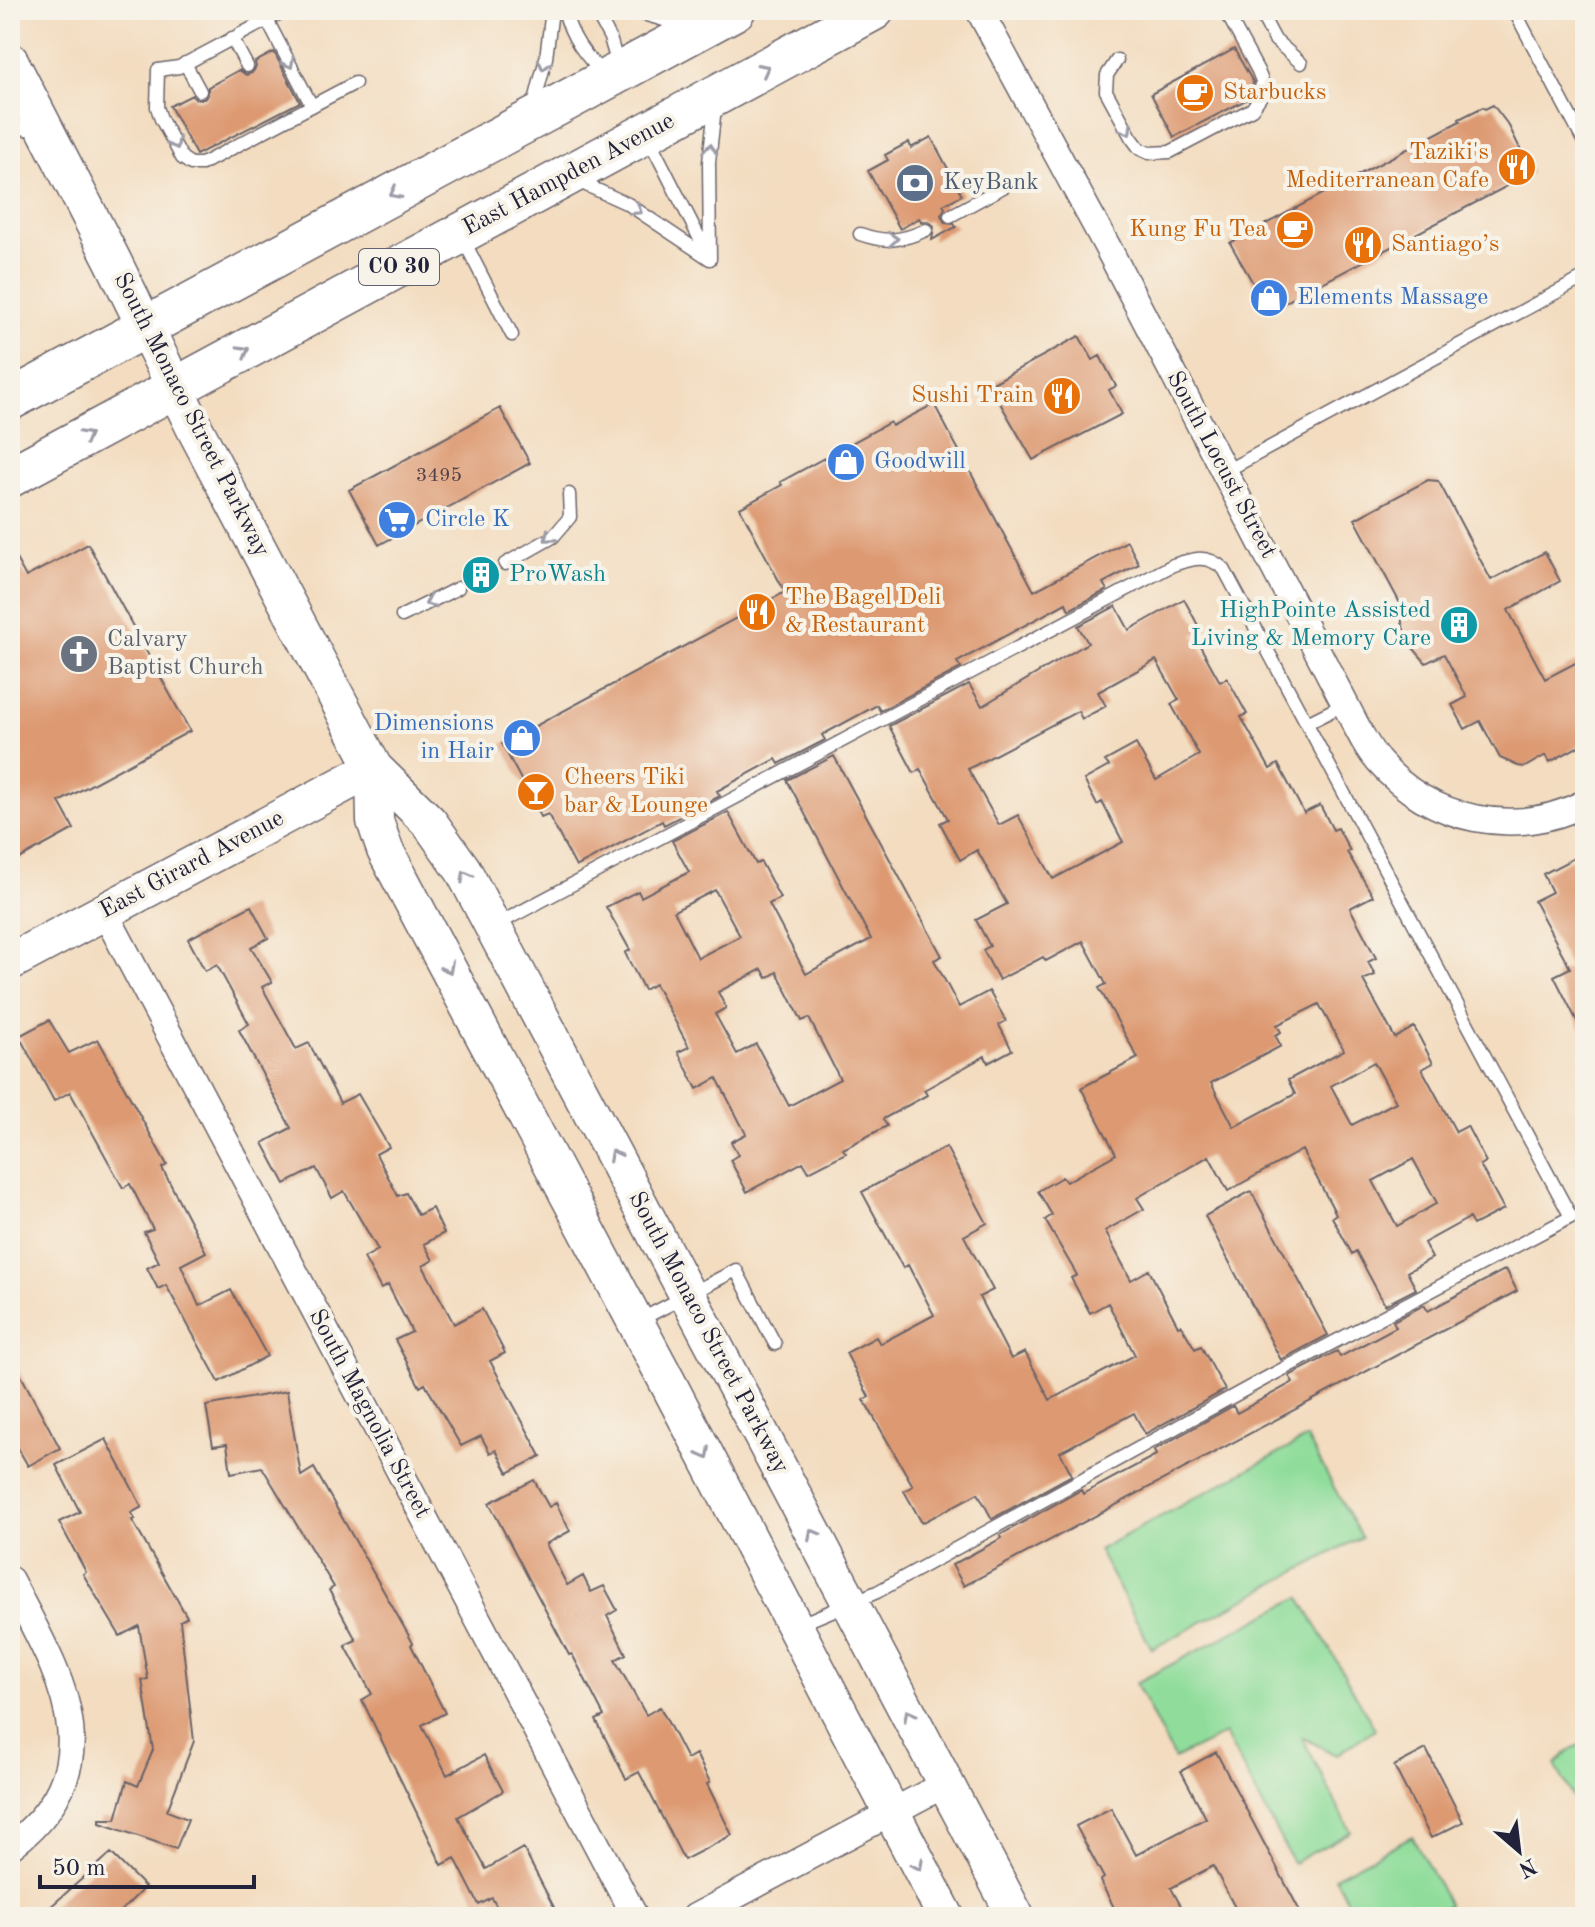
<svg xmlns="http://www.w3.org/2000/svg" width="1595" height="1927" viewBox="0 0 1595 1927" font-family="'Old Standard TT',serif">
<rect width="100%" height="100%" fill="#f7f3e8"/>
<filter id="ink" filterUnits="userSpaceOnUse"><feTurbulence type="fractalNoise" baseFrequency=".0125" numOctaves="2"/><feDisplacementMap in="SourceGraphic" scale="16" xChannelSelector="R" yChannelSelector="G"/><feConvolveMatrix kernelMatrix="1 2 1 2 8 2 1 2 1" color-interpolation-filters="sRGB"/></filter>
<filter id="wash" filterUnits="userSpaceOnUse"><feTurbulence type="fractalNoise" baseFrequency=".006" numOctaves="4" result="noise"/><feDisplacementMap in="SourceGraphic" scale="32" xChannelSelector="R" yChannelSelector="G"/><feGaussianBlur stdDeviation="1.8" result="paint"/><feColorMatrix in="noise" values="0 0 0 0 0 0 0 0 0 0 0 0 0 0 0 0 0 1.4 0 .05"/><feComposite in="paint" operator="in"/></filter>
<g filter="url(#wash)">
<rect width="100%" height="100%" fill="#f3dcbf"/>
<path fill="#90dd9b" stroke="#59806b" stroke-width="2" d="M1307,1438L1361,1537L1152,1649L1098,1550Z
M1300,1597L1375,1729L1336,1755L1302,1737L1351,1832L1293,1863L1225,1734L1174,1759L1136,1683Z
M1585,1742V1796L1575,1801L1555,1765L1566,1753Z
M1412,1836L1449,1905L1427,1917H1356L1335,1877Z"/>
<g id="blocks">
<path fill="#dd9a72" fill-rule="evenodd" d="M1234,49L1253,82L1252,91L1245,95L1248,99L1174,137L1151,94Z
M274,52L300,102L196,155L170,106L192,95L196,99H204L208,95V87L239,70L246,75L252,73L256,67L255,62Z
M1493,105L1509,126L1532,173L1269,311L1230,243L1460,121L1459,119L1483,107L1485,109Z
M931,137L962,195L943,205L945,208L941,215L945,223L954,224L956,227L932,240L934,226L928,221L922,222L919,218L900,229L868,171L888,160L885,155L909,142L911,148Z
M1079,336L1093,360L1100,356L1116,386L1109,390L1122,414L1033,460L1000,403L1003,401L993,383Z
M934,404L1034,591L1127,541L1139,564L1103,583L1107,590L1069,610L1066,603L957,662L961,668L880,711L877,705L822,735L825,740L779,764L776,759L717,791L720,796L664,825L662,821L576,867L548,814L541,817L502,744L785,592L740,508L782,485L780,482L890,422L892,426Z
M500,408L530,463L379,545L349,490Z
M1428,480L1438,481L1440,484L1491,580L1545,552L1560,581L1508,610L1545,679L1585,658V743L1550,762L1546,755L1525,767L1518,766L1500,758L1480,721L1465,729L1452,705L1467,697L1444,654L1426,663L1408,642L1402,623L1401,605L1355,519Z
M88,544L190,731L59,802L74,829L10,864V548L26,577Z
M1184,599L1201,631L1194,635L1220,682L1227,678L1247,714L1241,717L1270,769L1278,764L1304,813L1320,805L1333,830L1338,828L1350,851L1347,852L1373,896L1350,908L1376,958L1368,962L1375,975L1363,980L1395,1038L1414,1027L1433,1063L1422,1069L1456,1132L1467,1126L1486,1162L1480,1165L1504,1209L1473,1225L1469,1218L1424,1243L1432,1258L1407,1272L1416,1289L1385,1305L1356,1251L1352,1254L1332,1217L1336,1214L1302,1150L1228,1191L1209,1156L1137,1198L1144,1209L1105,1231L1131,1280L1149,1270L1178,1326L1181,1325L1195,1349L1201,1346L1225,1390L1145,1434L1134,1413L1060,1452L1072,1475L992,1519L978,1493L922,1523L904,1491L913,1486L864,1400L869,1397L846,1353L876,1337L880,1344L934,1315L908,1265L903,1268L862,1192L946,1147L987,1223L964,1236L993,1290L979,1297L1011,1359L1025,1352L1050,1400L1135,1355L1108,1303L1090,1313L1071,1278L1077,1275L1045,1220L1052,1215L1038,1191L1062,1177L1066,1182L1116,1154L1081,1088L1138,1058L1099,988L1106,984L1083,941L1046,961L1043,957L999,980L983,950L990,946L976,920L1007,904L977,850L960,860L940,823L948,819L920,769L914,773L889,726L969,684L982,706L1088,643L1078,626L1116,606L1129,630ZM1156,660L1179,700L1171,704L1199,755L1156,780L1136,744L1105,761L1109,766L1084,780L1097,805L1102,802L1123,842L1053,879L1018,815L999,825L968,769L1078,711L1082,719L1106,706L1098,692ZM1319,1004L1344,1050L1288,1080L1295,1094L1234,1127L1211,1083L1281,1046L1275,1035L1281,1032L1277,1025ZM1374,1062L1396,1102L1352,1125L1331,1086ZM1413,1159L1437,1203L1397,1226L1373,1181Z
M834,756L942,956L934,960L959,1007L989,991L1006,1021L999,1025L1012,1050L988,1063L985,1056L924,1090L927,1095L883,1119L887,1126L843,1149L846,1153L809,1172L803,1162L747,1192L730,1160L738,1155L731,1142L746,1134L717,1078L697,1089L678,1052L689,1047L655,984L644,990L625,953L630,950L606,907L638,891L641,897L689,872L672,841L728,812L756,864L761,862L780,898L769,904L806,974L871,939L787,780ZM715,890L740,936L698,958L674,911ZM762,969L767,978L777,972L802,1021L809,1018L840,1079L789,1106L756,1044L737,1054L715,1014L726,1008L718,992Z
M1574,858L1585,878V1037L1554,976L1570,968L1534,901L1552,892L1543,874Z
M251,906L268,938L251,947L272,982L262,987L296,1049L309,1043L340,1103L358,1094L389,1147L376,1154L398,1196L406,1193L418,1215L432,1208L444,1233L424,1244L433,1260L423,1266L454,1324L482,1309L505,1353L490,1361L541,1456L508,1473L496,1450L490,1453L481,1436L461,1446L425,1384L420,1387L395,1340L412,1332L388,1285L381,1289L364,1258L378,1250L344,1191L332,1198L316,1168L285,1184L263,1143L291,1128L239,1030L249,1024L217,965L205,971L188,939Z
M49,1020L69,1053L98,1039L167,1165L162,1168L206,1252L181,1265L199,1306L231,1290L267,1356L219,1382L166,1285L158,1289L147,1268L159,1262L144,1232L153,1229L130,1184L123,1188L70,1092L54,1101L19,1036Z
M1251,1191L1328,1335L1281,1360L1205,1216Z
M1506,1269L1517,1291L964,1586L952,1565L1002,1538L1000,1535L1081,1490L1083,1494L1156,1455L1154,1450L1233,1406L1237,1413L1290,1384L1293,1382L1289,1376L1337,1351L1340,1357L1396,1327L1393,1321L1424,1305L1428,1311Z
M10,1355L60,1448L28,1466L10,1434Z
M287,1391L301,1476L314,1468L413,1643L411,1645L445,1713L422,1725L447,1775L484,1755L503,1791L458,1817L486,1869L523,1848L559,1917H502L492,1898L479,1905L455,1858L442,1865L362,1700L372,1694L345,1645L356,1640L329,1590L334,1587L262,1467L231,1473L227,1444L213,1446L206,1406Z
M106,1439L142,1507L131,1513L135,1519L132,1520L187,1617L180,1621L194,1741L167,1811L188,1819L176,1849L100,1823V1819H116L127,1781L138,1786L153,1750L142,1680L148,1679L139,1626L120,1636L83,1574L86,1572L59,1522L80,1512L56,1465Z
M534,1480L549,1507L556,1503L570,1531L546,1544L567,1585L583,1576L591,1592L604,1586L617,1610L607,1616L626,1654L615,1660L646,1715L660,1707L687,1759L696,1754L710,1782L707,1784L732,1835L684,1860L639,1772L626,1779L596,1720L604,1716L572,1654L569,1655L489,1503Z
M1426,1749L1463,1822L1431,1838L1394,1766Z
M1216,1752L1303,1917H1240L1213,1866L1171,1888L1187,1917H1119L1100,1881L1104,1878L1076,1826L1111,1808L1136,1855L1206,1818L1181,1771Z
M111,1853L145,1887L115,1917H39Z"/>
</g>
</g>
<g filter="url(#ink)">
<use href="#blocks" fill-opacity="0" stroke="#6b6369" stroke-width="2"/>
<g fill="none" stroke-linecap="round" stroke-linejoin="round">
<defs>
<path id="lane" d="M286,10L179,67L158,70L157,107L161,119L182,158L191,164H202L355,83
M564,10C571,37 584,55 604,74
M595,10L610,38L618,65
M629,10L685,26
M1259,10L1275,40L1301,63
M1514,10L1585,144
M267,20L312,106
M232,38L247,66
M1117,60L1107,75L1106,91L1131,137L1140,149L1149,153L1170,152L1252,109L1261,96L1262,81L1258,71L1231,21L1223,11L1217,10
M185,63L200,91
M533,109L546,58L552,10
M10,125L38,132
M648,137L707,253
M575,180L628,204L710,259
M950,216L1005,186
M860,234C885,243 902,241 926,230
M462,237L512,335
M710,259L709,162L715,107
M1224,472L1585,277
M505,564L553,537L570,517L569,494
M402,616L458,588
M1307,723L1345,704
M494,926L1173,565C1194,558 1207,554 1224,569L1571,1217L1268,1377L877,1592L798,1625
M638,1321L736,1270L775,1344"/>
<path id="street" d="M979,10L1108,248L1345,704C1355,723 1365,746 1379,762C1430,821 1515,839 1585,803
M104,911L635,1917
M10,1580C59,1675 118,1765 10,1847
M695,1917L945,1784"/>
<path id="secondary" d="M10,61L113,261L195,429L374,768L429,822L463,870L1016,1917
M374,768L375,821L385,850L669,1385L946,1917
M10,962L374,768"/>
<path id="primary" d="M10,400L735,10
M10,477L874,10"/>
</defs>
<use href="#lane" stroke="#6b6369" stroke-width="15"/>
<use href="#street" stroke="#6b6369" stroke-width="29"/>
<use href="#secondary" stroke="#6b6369" stroke-width="39"/>
<use href="#primary" stroke="#6b6369" stroke-width="43"/>
<use href="#lane" stroke="#fff" stroke-width="12"/>
<use href="#street" stroke="#fff" stroke-width="26"/>
<use href="#secondary" stroke="#fff" stroke-width="36"/>
<use href="#primary" stroke="#fff" stroke-width="40"/>
</g>
<defs><path id="oneway-chevron" d="M-2-3.5L2.5 0L-2 3.5" fill="none" stroke-width="1.6" stroke-linecap="round" stroke-linejoin="round" transform="scale(2)"/></defs>
<g stroke="#9c9ca7">
<use href="#oneway-chevron" transform="translate(289 63) rotate(62)"/>
<use href="#oneway-chevron" transform="translate(544 65) rotate(104)"/>
<use href="#oneway-chevron" transform="translate(764 69) rotate(-28)"/>
<use href="#oneway-chevron" transform="translate(1127 130) rotate(60)"/>
<use href="#oneway-chevron" transform="translate(175 144) rotate(62)"/>
<use href="#oneway-chevron" transform="translate(710 149) rotate(-85)"/>
<use href="#oneway-chevron" transform="translate(395 193) rotate(152)"/>
<use href="#oneway-chevron" transform="translate(637 210) rotate(33)"/>
<use href="#oneway-chevron" transform="translate(893 239) rotate(-5)"/>
<use href="#oneway-chevron" transform="translate(244 351) rotate(-29)"/>
<use href="#oneway-chevron" transform="translate(86 436) rotate(-29)"/>
<use href="#oneway-chevron" transform="translate(549 537) rotate(140)"/>
<use href="#oneway-chevron" transform="translate(430 602) rotate(154)"/>
<use href="#oneway-chevron" transform="translate(466 876) rotate(-119)"/>
<use href="#oneway-chevron" transform="translate(448 968) rotate(62)"/>
<use href="#oneway-chevron" transform="translate(614 1155) rotate(-118)"/>
<use href="#oneway-chevron" transform="translate(705 1454) rotate(62)"/>
<use href="#oneway-chevron" transform="translate(813 1534) rotate(-118)"/>
<use href="#oneway-chevron" transform="translate(909 1715) rotate(-118)"/>
<use href="#oneway-chevron" transform="translate(918 1865) rotate(62)"/>
</g>
</g>
<defs>
<symbol id="cafe-disc" viewBox="-11 -11 22 22"><circle r="9.5" fill="#e8710a" stroke="#f7f3e8"/><path d="M-5.5-4.5H6V0H3Q3 3.5 0 3.5H-2.5Q-5.5 3.5-5.5 0ZM3-3.2v2h1.7v-2ZM-6 4.5H4V6H-6Z" fill="#fff"/></symbol>
<symbol id="restaurant-disc" viewBox="-11 -11 22 22"><circle r="9.5" fill="#e8710a" stroke="#f7f3e8"/><path d="M-5-6h1v4h1v-4h1v4h1v-4h1v5L-1.5 .5V6h-2V.5L-5-1ZM5-6V6H3V1.5H1.5Q1.5-4 5-6Z" fill="#fff"/></symbol>
<symbol id="bank-disc" viewBox="-11 -11 22 22"><circle r="9.5" fill="#5c6f8a" stroke="#f7f3e8"/><path d="M-6-4H6V4H-6ZM0-2.3a2.3 2.3 0 1 0 0 4.6a2.3 2.3 0 1 0 0-4.6Z" fill="#fff"/></symbol>
<symbol id="shop-disc" viewBox="-11 -11 22 22"><circle r="9.5" fill="#3f7fe0" stroke="#f7f3e8"/><path d="M-5-2.5h2.3a2.7 3.5 0 0 1 5.4 0H5L5.5 6h-11ZM-1.5-2.5h3a1.5 2.3 0 0 0-3 0Z" fill="#fff"/></symbol>
<symbol id="supermarket-disc" viewBox="-11 -11 22 22"><circle r="9.5" fill="#3f7fe0" stroke="#f7f3e8"/><path d="M-6-5.5h2.5l.6 2H6L4.5 2H-2.5L-4.4-4H-6ZM-1.5 3.2a1.3 1.3 0 1 0 .1 0ZM3 3.2a1.3 1.3 0 1 0 .1 0Z" fill="#fff"/></symbol>
<symbol id="building-disc" viewBox="-11 -11 22 22"><circle r="9.5" fill="#0f9aa8" stroke="#f7f3e8"/><path d="M-4-6H4V6H1V3H-1V6H-4ZM-2.5-4.3h1.7v1.8h-1.7ZM.8-4.3h1.7v1.8H.8ZM-2.5-1h1.7V.8h-1.7ZM.8-1h1.7V.8H.8Z" fill="#fff"/></symbol>
<symbol id="church-disc" viewBox="-11 -11 22 22"><circle r="9.5" fill="#6b7280" stroke="#f7f3e8"/><path d="M-1.2-6h2.4v3.5h3.3v2.4h-3.3V6h-2.4V-.1h-3.3v-2.4h3.3Z" fill="#fff"/></symbol>
<symbol id="bar-disc" viewBox="-11 -11 22 22"><circle r="9.5" fill="#e8710a" stroke="#f7f3e8"/><path d="M-6-5H6L.8 .8V4.5H3.5V6h-7V4.5H-.8V.8Z" fill="#fff"/></symbol>
</defs>
<g fill-rule="evenodd">
<use href="#cafe-disc" x="1173" y="71" width="44" height="44"/>
<use href="#restaurant-disc" x="1495" y="145" width="44" height="44"/>
<use href="#bank-disc" x="893" y="161" width="44" height="44"/>
<use href="#cafe-disc" x="1273" y="208" width="44" height="44"/>
<use href="#restaurant-disc" x="1341" y="223" width="44" height="44"/>
<use href="#shop-disc" x="1247" y="276" width="44" height="44"/>
<use href="#restaurant-disc" x="1040" y="374" width="44" height="44"/>
<use href="#shop-disc" x="824" y="440" width="44" height="44"/>
<use href="#supermarket-disc" x="375" y="498" width="44" height="44"/>
<use href="#building-disc" x="459" y="553" width="44" height="44"/>
<use href="#restaurant-disc" x="735" y="590" width="44" height="44"/>
<use href="#building-disc" x="1437" y="603" width="44" height="44"/>
<use href="#church-disc" x="57" y="632" width="44" height="44"/>
<use href="#shop-disc" x="500" y="716" width="44" height="44"/>
<use href="#bar-disc" x="514" y="770" width="44" height="44"/>
</g>
<g text-anchor="middle" dominant-baseline="central" stroke-width="8" stroke-linejoin="round" paint-order="stroke">
<g font-size="20" fill="#514049">
<text x="439" y="476">3495</text>
</g>
<rect fill="#f7f3e8" stroke="#62616f" stroke-width="2" x="359" y="249" width="80" height="36" rx="6"/>
<g font-size="22" font-weight="bold" fill="#22223b">
<text x="399" y="267">CO 30</text>
</g>
<g font-size="24" fill="#c56008" stroke="#f7f3e8" text-anchor="start">
<text x="1223" y="93">Starbucks</text>
<text x="1489" y="153" text-anchor="end">Taziki's<tspan x="1489" dy="28">Mediterranean Cafe</tspan></text>
<text x="1267" y="230" text-anchor="end">Kung Fu Tea</text>
<text x="1391" y="245">Santiago’s</text>
<text x="1034" y="396" text-anchor="end">Sushi Train</text>
<text x="785" y="598">The Bagel Deli<tspan x="785" dy="28">&amp; Restaurant</tspan></text>
<text x="564" y="778">Cheers Tiki<tspan x="564" dy="28">bar &amp; Lounge</tspan></text>
</g>
<g font-size="24" fill="#22223b" stroke="#f7f3e8">
<text transform="translate(569 175) rotate(-28)">East Hampden Avenue</text>
<text transform="translate(191 415) rotate(63)">South Monaco Street Parkway</text>
<text transform="translate(1221 465) rotate(62)">South Locust Street</text>
<text transform="translate(192 865) rotate(-28)">East Girard Avenue</text>
<text transform="translate(708 1333) rotate(62)">South Monaco Street Parkway</text>
<text transform="translate(369 1414) rotate(62)">South Magnolia Street</text>
</g>
<g font-size="24" fill="#4e5e75" stroke="#f7f3e8" text-anchor="start">
<text x="943" y="183">KeyBank</text>
</g>
<g font-size="24" fill="#366cbe" stroke="#f7f3e8" text-anchor="start">
<text x="1297" y="298">Elements Massage</text>
<text x="874" y="462">Goodwill</text>
<text x="425" y="520">Circle K</text>
<text x="494" y="724" text-anchor="end">Dimensions<tspan x="494" dy="28">in Hair</tspan></text>
</g>
<g font-size="24" fill="#0d838f" stroke="#f7f3e8" text-anchor="start">
<text x="509" y="575">ProWash</text>
<text x="1431" y="611" text-anchor="end">HighPointe Assisted<tspan x="1431" dy="28">Living &amp; Memory Care</tspan></text>
</g>
<g font-size="24" fill="#5b616d" stroke="#f7f3e8" text-anchor="start">
<text x="107" y="640">Calvary<tspan x="107" dy="28">Baptist Church</tspan></text>
</g>
</g>
<rect width="1595" height="1927" fill="none" stroke="#f7f3e8" stroke-width="40"/>
<g transform="translate(1519 1851) rotate(152)" stroke="#f7f3e8" stroke-width="6" paint-order="stroke">
<path d="M0-6L14 30L0 20L-14 30Z" fill="#22223b"/>
<text y="-12" font-size="22" font-weight="bold" text-anchor="middle" fill="#22223b">N</text>
</g>
<path d="M40 1875v12h214v-12" fill="none" stroke="#22223b" stroke-width="4"/>
<text x="52" y="1875" font-size="24" fill="#22223b" stroke="#f7f3e8" stroke-width="6" paint-order="stroke">50 m</text>
</svg>
